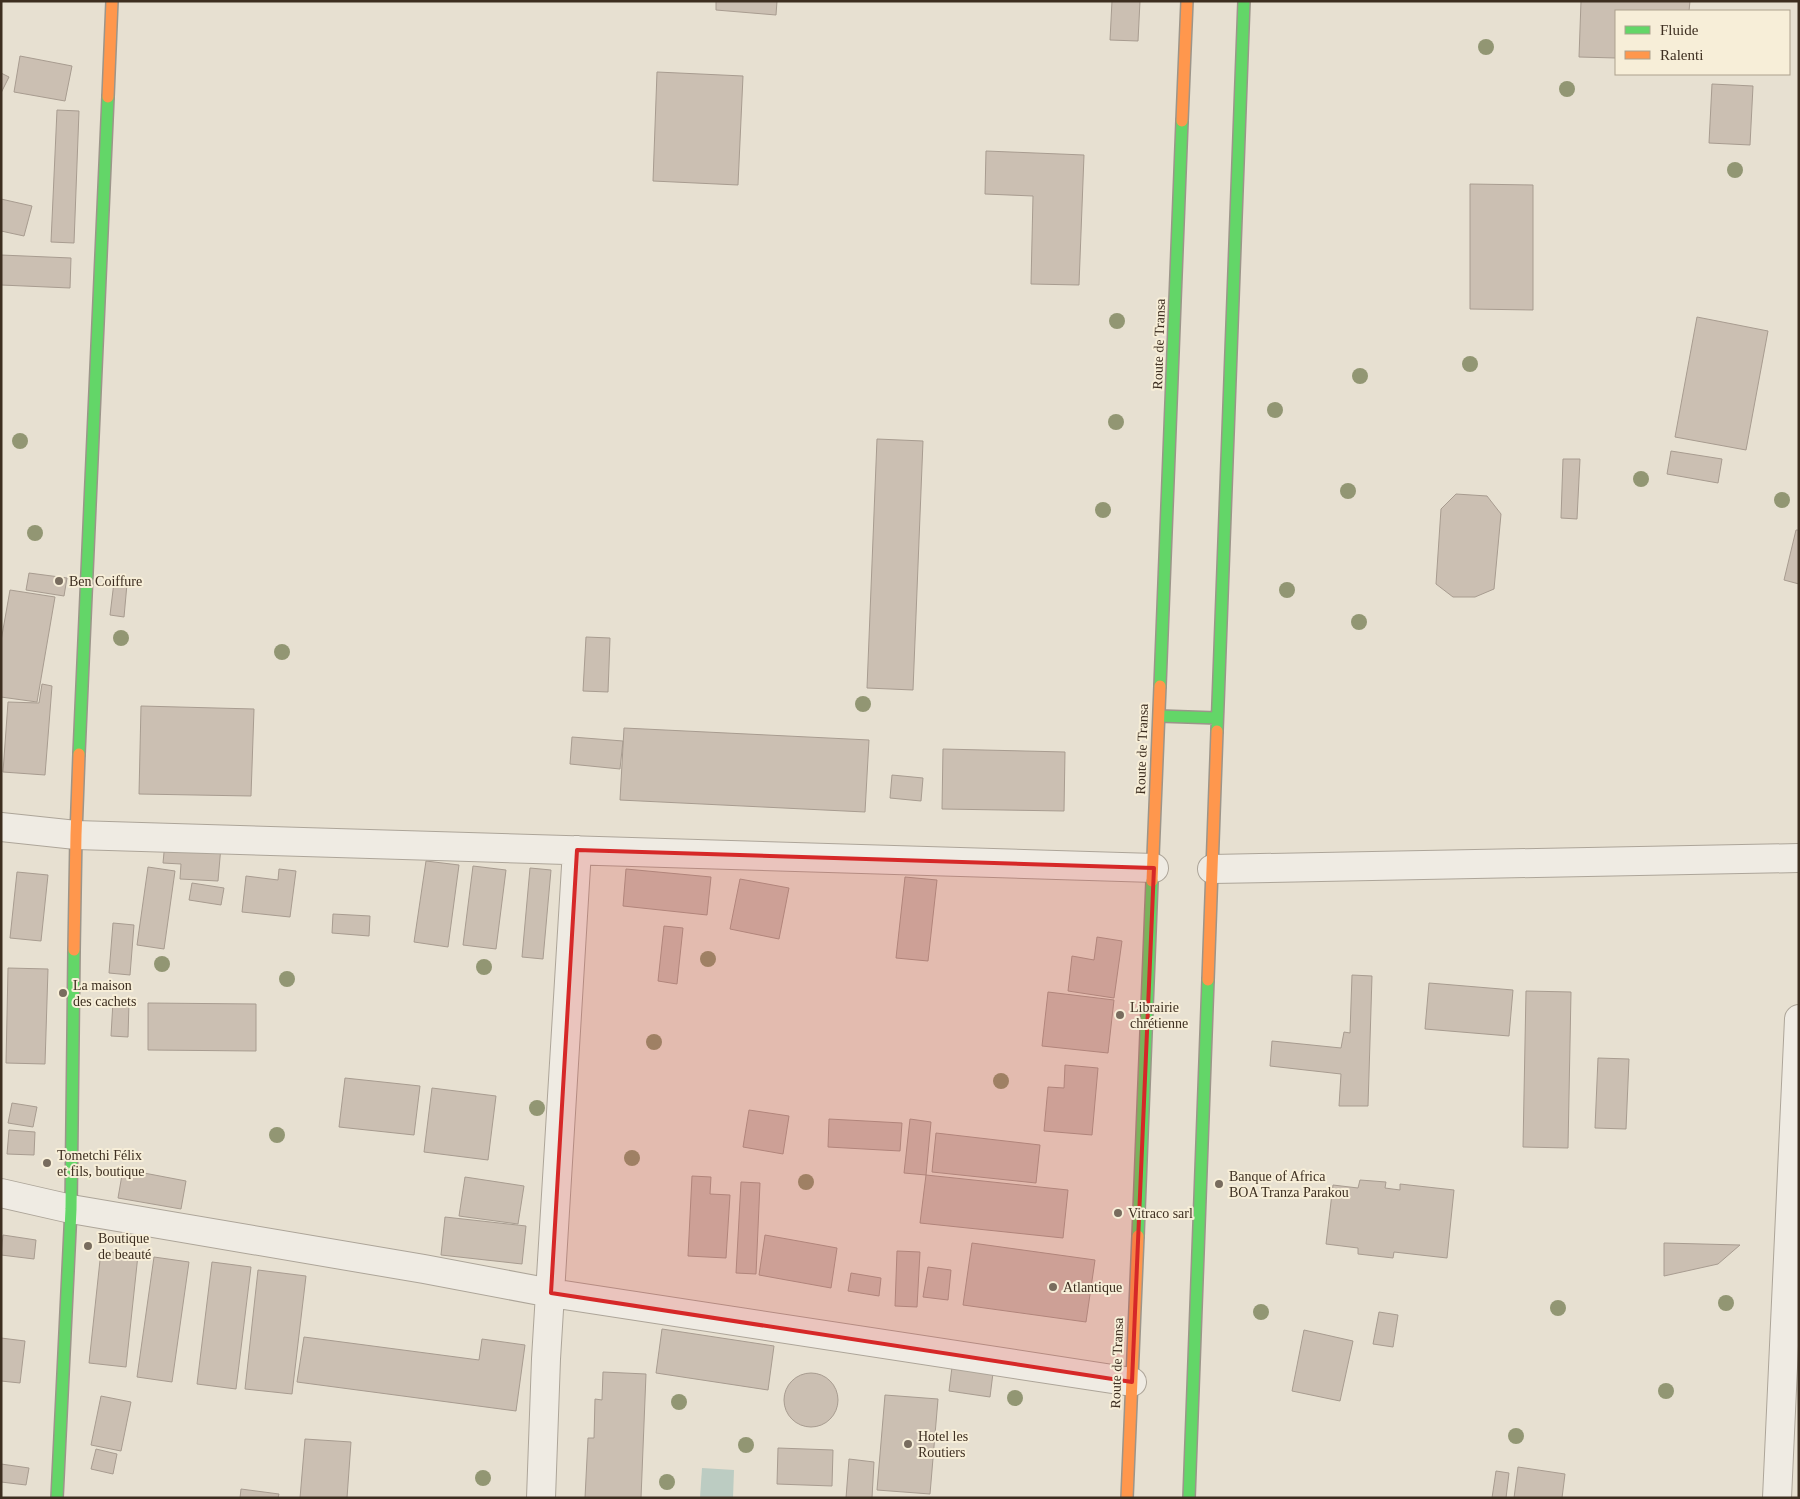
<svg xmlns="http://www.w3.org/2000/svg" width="1800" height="1499" viewBox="0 0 1800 1499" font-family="Georgia,serif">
<rect width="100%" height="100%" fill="#e7e0d1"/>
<path fill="#bcccc2" d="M702,1468L734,1470L733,1498H700Z"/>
<path fill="#cbbfb2" stroke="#a89c90" d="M716,1H777L776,15L716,10Z
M1112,1H1140L1138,41L1110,40Z
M1581,1H1690L1689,11H1616V58L1579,57Z
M20,56L72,66L65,101L14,92Z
M657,72L743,76L738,185L653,181Z
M1,73L9,77L1,93Z
M1712,84L1753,86L1750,145L1709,143Z
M57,110L79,111L74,243L51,242Z
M986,151L1084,155L1079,285L1031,284L1033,196L985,194Z
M1470,184L1533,185V310L1470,309Z
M1,199L32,206L24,236L1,231Z
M1,255L71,258L70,288L1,285Z
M1697,317L1768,331L1746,450L1675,437Z
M877,439L923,441L913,690L867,688Z
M1671,451L1722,459L1718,483L1667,474Z
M1563,459H1580L1577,519L1561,518Z
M1456,494L1487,496L1501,514L1494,589L1475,597H1453L1436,584L1441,509Z
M1796,530H1799V584L1784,580Z
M29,573L67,578L64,596L26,590Z
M114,582L127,584L124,617L110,615Z
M10,590L55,597L37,702L1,697V641Z
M586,637L610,638L608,692L583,691Z
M42,684L52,686L45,775L3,772L8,702L39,703Z
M141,706L254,709L251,796L139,794Z
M624,728L869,740L865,812L620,800Z
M572,737L623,741L620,769L570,764Z
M943,749L1065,752L1064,811L942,809Z
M892,775L923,778L921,801L890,798Z
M165,842L221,846L218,881L180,879L181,864L163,863Z
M426,861L459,865L448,947L414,942Z
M473,866L506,870L496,949L463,945Z
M148,867L175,871L164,949L137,945Z
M530,868L551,870L543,959L522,957Z
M279,869L296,871L290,917L242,912L246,876L278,880Z
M626,869L711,877L707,915L623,906Z
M17,872L48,875L41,941L10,938Z
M905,877L937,880L928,961L896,958Z
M740,879L789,888L779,939L730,929Z
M192,883L224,888L221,905L189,900Z
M333,914L370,916L369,936L332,933Z
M113,923L134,925L130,975L109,973Z
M664,926L683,928L677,984L658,981Z
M1097,937L1122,941L1114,998L1068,991L1072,956L1094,960Z
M8,968L48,969L45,1064L6,1063Z
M1352,975L1372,976L1368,1106H1339L1341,1074L1270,1066L1272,1041L1341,1048L1344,1032L1350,1033Z
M1429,983L1513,990L1509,1036L1425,1029Z
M1526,991L1571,992L1568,1148L1523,1147Z
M1048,992L1114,1000L1108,1053L1042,1046Z
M113,1001L129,1002L128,1037L111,1036Z
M148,1003L256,1004V1051L148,1050Z
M1598,1058L1629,1059L1626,1129L1595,1128Z
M1065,1065L1098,1068L1092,1135L1044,1131L1048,1087L1064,1088Z
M345,1078L420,1086L414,1135L339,1127Z
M432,1088L496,1096L488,1160L424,1152Z
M12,1103L37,1107L33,1127L8,1123Z
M749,1110L789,1116L783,1154L743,1147Z
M829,1119L902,1123L900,1151L828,1147Z
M910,1119L931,1122L926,1175L904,1173Z
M9,1130L35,1132L34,1155L7,1154Z
M936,1133L1040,1145L1036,1183L932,1172Z
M123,1169L186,1181L181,1209L118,1198Z
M926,1175L1068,1190L1063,1238L920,1223Z
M692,1176L711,1177L710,1194L730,1195L726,1258L688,1256Z
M465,1177L524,1186L518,1224L459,1216Z
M1360,1180L1386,1182L1385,1188L1400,1190V1184L1454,1190L1447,1258L1394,1252L1393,1258L1358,1254V1248L1326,1244L1333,1185L1358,1188Z
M741,1182L760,1183L756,1274L736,1273Z
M445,1217L526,1226L522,1264L441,1255Z
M3,1235L36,1240L34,1259L1,1255Z
M765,1235L837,1248L831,1288L759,1275Z
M972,1243L1095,1260L1086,1322L963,1305Z
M1664,1243L1740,1245L1718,1264L1664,1276Z
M101,1251L138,1255L126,1367L89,1363Z
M897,1251L920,1252L917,1307L895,1306Z
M154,1257L189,1262L172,1382L137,1377Z
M212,1262L251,1267L236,1389L197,1384Z
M928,1267L951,1270L948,1300L923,1297Z
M258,1270L306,1276L292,1394L245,1389Z
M851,1273L881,1278L879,1296L848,1291Z
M1379,1312L1398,1315L1393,1347L1373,1344Z
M662,1329L774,1346L768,1390L656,1373Z
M1304,1330L1353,1341L1340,1401L1292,1391Z
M304,1337L479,1360L482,1339L525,1345L516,1411L297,1382Z
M1,1338L25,1341L20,1383L1,1381Z
M952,1367L993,1373L990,1397L949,1391Z
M603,1372L646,1374L641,1498H585L588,1438H594L595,1399L602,1400Z
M784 1400a27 27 0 1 1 54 0a27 27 0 1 1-54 0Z
M885,1395L938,1399L930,1494L877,1490Z
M101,1396L131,1402L121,1451L91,1445Z
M305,1439L351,1442L347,1498H300Z
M778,1448L833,1450L832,1486L777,1484Z
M96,1449L117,1454L113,1474L91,1469Z
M849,1459L874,1462L872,1498H846Z
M1,1464L29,1468L26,1485L1,1482Z
M1518,1467L1565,1474L1562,1498H1514Z
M1496,1471L1509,1473L1506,1498H1492Z
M241,1489L279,1494L278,1498H240Z"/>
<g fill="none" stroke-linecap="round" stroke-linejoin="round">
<defs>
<path id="street" d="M1,827L76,835L1154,868
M1212,869L1799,858
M1,1193L71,1209L424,1269L551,1293L1132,1382
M541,1498L546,1359L577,850
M1777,1498L1799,1019"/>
<path id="fast" d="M1160,686L1182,121
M1159,716L1217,718
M1217,731L1244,1
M79,754L108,97
M1138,1236L1152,881
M57,1498L71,1209L74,950
M1189,1498L1208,980"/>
<path id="slow" d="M108,97L112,1
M1182,121L1187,1
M1152,881L1160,686
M74,950L76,835L79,754
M1208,980L1217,731
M1127,1498L1138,1236"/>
</defs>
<use href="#street" stroke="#ada599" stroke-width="30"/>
<use href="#fast" stroke="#9c958a" stroke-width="14"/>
<use href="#slow" stroke="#9c958a" stroke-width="14"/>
<use href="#street" stroke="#efebe3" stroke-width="28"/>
<use href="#fast" stroke="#63d668" stroke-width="11"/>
<use href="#slow" stroke="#ff974d" stroke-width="11"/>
</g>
<g fill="#929673">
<circle cx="1486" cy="47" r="8"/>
<circle cx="1567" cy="89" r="8"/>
<circle cx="1735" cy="170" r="8"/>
<circle cx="1117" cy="321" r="8"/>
<circle cx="1470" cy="364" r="8"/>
<circle cx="1360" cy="376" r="8"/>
<circle cx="1275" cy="410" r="8"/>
<circle cx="1116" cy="422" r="8"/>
<circle cx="20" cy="441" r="8"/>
<circle cx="1641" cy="479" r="8"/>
<circle cx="1348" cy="491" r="8"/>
<circle cx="1782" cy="500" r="8"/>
<circle cx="1103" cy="510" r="8"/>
<circle cx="35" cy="533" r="8"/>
<circle cx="1287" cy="590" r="8"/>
<circle cx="1359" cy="622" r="8"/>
<circle cx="121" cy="638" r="8"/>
<circle cx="282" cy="652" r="8"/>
<circle cx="863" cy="704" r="8"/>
<circle cx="708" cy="959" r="8"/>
<circle cx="162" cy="964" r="8"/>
<circle cx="484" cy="967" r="8"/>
<circle cx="287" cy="979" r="8"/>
<circle cx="654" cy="1042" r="8"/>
<circle cx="1001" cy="1081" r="8"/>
<circle cx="537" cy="1108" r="8"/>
<circle cx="277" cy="1135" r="8"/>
<circle cx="632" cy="1158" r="8"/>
<circle cx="806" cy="1182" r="8"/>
<circle cx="1726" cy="1303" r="8"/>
<circle cx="1558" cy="1308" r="8"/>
<circle cx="1261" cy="1312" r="8"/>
<circle cx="1666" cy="1391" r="8"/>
<circle cx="1015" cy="1398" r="8"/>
<circle cx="679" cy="1402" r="8"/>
<circle cx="1516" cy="1436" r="8"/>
<circle cx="746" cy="1445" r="8"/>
<circle cx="483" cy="1478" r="8"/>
<circle cx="667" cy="1482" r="8"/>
</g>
<path fill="#d62828" fill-opacity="0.2" stroke="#d62828" stroke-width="4" stroke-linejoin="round" d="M577,850L1154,868L1132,1382L551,1293Z"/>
<g fill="#786c5e" stroke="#f7eed8" stroke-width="2">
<circle cx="59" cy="581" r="5"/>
<circle cx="63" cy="993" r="5"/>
<circle cx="1120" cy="1015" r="5"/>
<circle cx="47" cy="1163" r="5"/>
<circle cx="1219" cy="1184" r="5"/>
<circle cx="1118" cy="1213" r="5"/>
<circle cx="88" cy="1246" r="5"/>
<circle cx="1053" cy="1287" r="5"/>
<circle cx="908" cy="1444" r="5"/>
</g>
<g text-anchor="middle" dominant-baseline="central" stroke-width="4" stroke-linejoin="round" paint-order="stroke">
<g font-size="14" fill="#3d2e20" stroke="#f7eed8">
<text transform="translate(1159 344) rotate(-88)">Route de Transa</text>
<text transform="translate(1142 749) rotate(-88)">Route de Transa</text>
<text transform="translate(1117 1363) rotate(-88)">Route de Transa</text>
</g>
<g font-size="14" fill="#3d2e20" stroke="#f7eed8" text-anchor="start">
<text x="69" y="581">Ben Coiffure</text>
<text x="73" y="985">La maison<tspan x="73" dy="16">des cachets</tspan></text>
<text x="1130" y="1007">Librairie<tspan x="1130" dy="16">chrétienne</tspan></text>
<text x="57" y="1155">Tometchi Félix<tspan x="57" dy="16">et fils, boutique</tspan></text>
<text x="1229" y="1176">Banque of Africa<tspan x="1229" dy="16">BOA Tranza Parakou</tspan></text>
<text x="1128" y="1213">Vitraco sarl</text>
<text x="98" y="1238">Boutique<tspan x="98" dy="16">de beauté</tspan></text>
<text x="1063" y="1287">Atlantique</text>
<text x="918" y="1436">Hotel les<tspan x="918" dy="16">Routiers</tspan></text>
</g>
</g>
<rect width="1800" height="1499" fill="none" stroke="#3d2e20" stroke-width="5"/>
<rect x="1615" y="10" width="175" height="65" fill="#f7eed8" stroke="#ada18e"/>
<rect x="1625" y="26" width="25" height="8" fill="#63d668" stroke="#ada18e"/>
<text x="1660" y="35" font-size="15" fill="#3d2e20">Fluide</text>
<rect x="1625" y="51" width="25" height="8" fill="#ff974d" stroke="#ada18e"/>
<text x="1660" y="60" font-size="15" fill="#3d2e20">Ralenti</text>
</svg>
